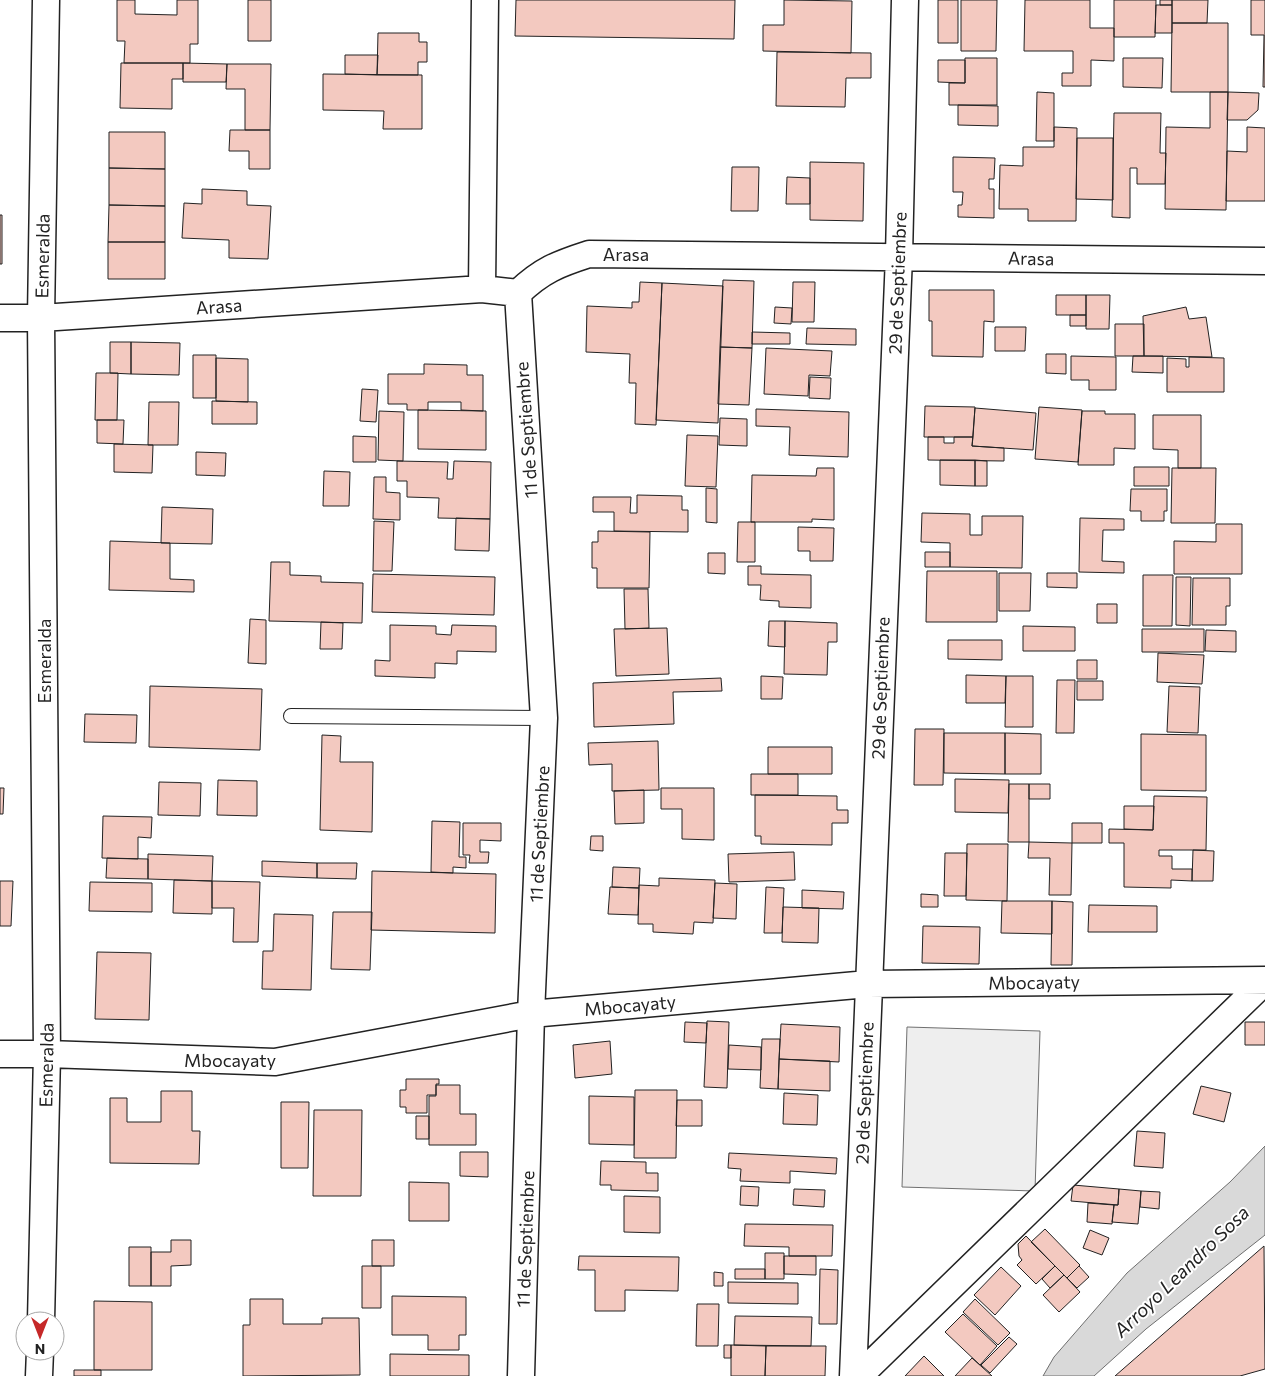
<svg xmlns="http://www.w3.org/2000/svg" width="1265" height="1376" viewBox="0 0 1265 1376" font-family="Commissioner,sans-serif">
<rect width="100%" height="100%" fill="#fff"/>
<path fill="#eee" stroke="#6f6f6f" d="M907,1027L1040,1031L1035,1191L902,1187Z"/>
<path fill="#d9d9d9" stroke="#6f6f6f" d="M1265,1146V1235L1146,1329L1094,1376H1043L1054,1357L1127,1273L1230,1182Z"/>
<path fill="#f3c9c0" stroke="#222" d="M117,0H135V14L177,15V0H198V44H190V63H124L125,41H117Z
M248,0H271V41H248Z
M516,0H735L734,39L515,36Z
M784,0L852,1L851,53L763,51V25H784Z
M938,0H958V43H938Z
M961,0H997L996,51H961Z
M1025,0H1090V28H1114V61L1091,60V86H1062V73H1073V51H1024Z
M1114,0H1156L1155,37H1114Z
M1160,0H1172V5H1160Z
M1172,0H1208L1207,23H1172Z
M1251,0H1265V87H1263L1264,35H1251Z
M1156,5H1172V33H1155Z
M1172,23H1228V92H1171Z
M378,33H419V42H427V62H418V75H377Z
M777,52L871,53V78H846L845,107L776,106Z
M345,55H378L377,75L345,74Z
M965,58H997V105H949V83H965Z
M1123,58H1163L1162,88L1123,87Z
M938,60H965V83L938,82Z
M121,63H183V79H172V109L120,108Z
M183,63L227,64L226,82H183Z
M227,64H271L270,130H245V89H226Z
M323,74L422,75V129H383L384,111L323,110Z
M1037,92L1054,93V141H1036Z
M1210,92H1228L1226,210L1165,209L1166,127L1210,128Z
M1228,92L1259,93L1258,110L1247,120H1227Z
M958,105L998,106V126L958,125Z
M1114,113H1161L1160,153H1166L1165,184H1137V168H1130V218L1112,217Z
M1054,127L1077,128L1076,221H1028V209H999L1000,165L1023,166V147H1054Z
M1247,127L1265,128V201H1226L1227,151L1247,152Z
M230,130H270V169H249V151H229Z
M109,132H165V169L109,168Z
M1077,138H1113V200L1076,199Z
M953,157L995,158L994,179H989V189H994V218L958,217V205H962L963,192H953Z
M810,162L864,163L863,221L810,220Z
M732,167H759L758,211H731Z
M109,168L165,169V206L109,205Z
M787,177L810,178V204H786Z
M202,189L247,191V205L271,206L268,259L229,258V240L182,238L184,203L202,204Z
M109,205L165,206V242H108Z
M0,215H2V264H0Z
M108,242H165V279H108Z
M723,280L754,281L752,348L720,347Z
M640,282L662,283L656,425L635,424L636,383H629L630,354L586,352L587,306L632,308V302H639Z
M793,282H815L814,322H792Z
M662,283L723,286L718,423L656,420Z
M929,290H994V322L984,321L983,357L932,356V321H929Z
M1056,295H1086V315H1056Z
M1086,295H1110L1109,329H1086Z
M775,307L792,308L791,324L774,323Z
M1186,307L1189,319L1206,317L1212,357L1144,356L1143,316Z
M1070,315H1086V326H1070Z
M1115,324H1144V356H1115Z
M995,327H1026L1025,351H995Z
M807,328L856,329V345L806,344Z
M752,332L790,333V344H752Z
M110,342H131V374L110,373Z
M131,342L180,343L179,375L131,374Z
M720,347L752,348L749,405L718,404Z
M766,348L832,351L830,376L809,375L808,396L764,394Z
M1046,354H1066V374L1046,373Z
M193,355H216V398H193Z
M1071,356L1116,357V390H1089V380H1071Z
M1133,356H1163V373L1132,372Z
M1189,357L1224,358V392H1167V358L1186,359V367H1189Z
M216,358L248,359V402L216,401Z
M424,364L467,365V375H483V411L461,410V402H428V410H407V404H388V374H424Z
M96,373H118L117,420H95Z
M810,377L831,378L830,399L809,398Z
M362,389L378,390L376,422L360,421Z
M212,401L257,402V424H212Z
M149,402H179L178,445H148Z
M925,406L975,407L973,437H924Z
M1039,407L1082,410L1078,462L1035,459Z
M975,408L1036,413L1033,450L972,446Z
M756,409L849,412L848,457L789,455L790,427L756,426Z
M418,410L486,411V450L418,449Z
M379,411L404,412L403,461L378,460Z
M1082,411H1105V414H1135V449L1114,448V465H1078Z
M1153,415H1201V468H1178V450L1153,449Z
M720,418L747,419V446L719,445Z
M97,420H124L123,444L97,443Z
M687,435L718,436L716,487L685,486Z
M353,436L376,437V462H353Z
M928,437H944V443H954V437H973L972,446L1004,448V461L928,460Z
M114,444L153,445L152,473L114,472Z
M196,452L226,453L225,476L196,475Z
M940,460H975V486L940,485Z
M975,460L987,461V486H975Z
M397,461L448,462L447,479H453L454,461L491,462L490,519L438,518L439,498L407,497V481H397Z
M1134,467H1169V486H1134Z
M817,468H834V520L812,519V522H751L752,475L816,476Z
M1172,468H1216L1215,523H1171Z
M324,471L350,472L349,506H323Z
M374,477H386V492L400,493V520L373,519Z
M706,488L717,489V523L706,522Z
M1131,489H1167V511H1164V521H1141V511H1130Z
M637,495L682,496V510H688V532L614,531V512H593V497H631L630,513H637Z
M162,507L213,509L212,544L161,543Z
M922,513L970,514V535H982V516H1023L1022,568L950,567V543L921,542Z
M456,518L490,519L489,551L455,550Z
M1080,518L1124,519V530H1103L1102,561L1124,562V573L1079,572Z
M374,521L394,522L392,571H373Z
M738,522H755V562H737Z
M1216,524H1242V574H1174V541L1216,542Z
M798,527L834,528L833,561H810V551H798Z
M598,531L650,532L649,588H597V568H592V542H598Z
M110,541L170,543V579L194,580V592L109,590Z
M925,552H950V567H925Z
M708,553H725V574L708,573Z
M271,562H290V575L321,576V582L363,583L362,623L269,621Z
M748,566H761V574L811,575V608L779,607V601L760,600L761,585H748Z
M927,571H997V622H926Z
M999,573H1031L1030,611H999Z
M1047,573H1077V588L1047,587Z
M373,574L495,577L494,615L372,612Z
M1143,575H1173L1172,626H1143Z
M1176,577H1191L1190,626L1176,625Z
M1193,578H1230V606H1226V625H1192Z
M624,589H648L649,628L625,629Z
M1097,604H1117V623H1097Z
M250,619L266,620V664L248,663Z
M769,621H785V647L768,646Z
M785,621L837,623V642H828L827,675L784,674Z
M321,622L343,623L342,649H320Z
M390,625L436,626V634L451,635L452,625L496,626V652L457,651V664L435,663V678L375,676V660L390,661Z
M1023,626L1075,627V651H1023Z
M667,628L669,674L616,676L614,629Z
M1142,629H1204V652H1142Z
M1206,630L1236,631V652L1205,651Z
M948,640H1002V660L948,659Z
M1158,653L1204,655L1202,684L1157,682Z
M1077,660H1097V679H1077Z
M966,675L1006,676L1005,703H966Z
M761,676L783,677L782,699H761Z
M1006,676H1033V727H1005Z
M721,678L722,691L673,692L674,724L594,727L593,683Z
M1057,680H1075L1074,733H1056Z
M1077,681H1103V700H1077Z
M150,686L262,689L260,750L149,747Z
M1169,686L1200,687L1198,733L1167,732Z
M85,714L137,715L136,743L84,742Z
M915,729H944L943,785H914Z
M944,733H1005V774L944,773Z
M1005,733L1041,734V774H1005Z
M1141,734L1206,735V791L1141,790Z
M322,735L341,736L340,762H373L372,832L320,830Z
M658,741L659,790L612,791V764L589,765L588,743Z
M768,747H832V774H768Z
M751,774H798V795H751Z
M955,779L1009,780L1008,813L955,812Z
M218,780L257,781V816L217,815Z
M159,782L201,783L200,816L158,815Z
M1009,784H1029V842H1008Z
M1029,784H1050V799H1029Z
M0,788H4L3,814H0Z
M661,788H714V840L682,839V809H661Z
M644,790V823L615,824L614,791Z
M755,795L837,796V810H848V823H832V845L761,844V836H755Z
M1154,796L1207,797L1206,850H1159V856H1172V869H1192V881L1171,880V888L1124,887V843H1109V829L1153,830Z
M1124,806H1154L1153,830L1124,829Z
M103,816L152,817L151,838L138,837V859L102,858Z
M432,821L460,822L459,857H466V868L453,867V873L431,872Z
M463,823H501V841L480,840V852H489L488,863H469L470,855H463Z
M1072,823H1102V843H1072Z
M591,836H603V851L590,850Z
M1029,842L1072,843L1071,895H1049L1050,858H1028Z
M967,844H1008L1007,901L966,900Z
M1193,850L1214,851L1213,881H1192Z
M794,852L795,880L729,882L728,854Z
M945,853H967L966,896H944Z
M148,854L213,856L212,881L148,879Z
M107,858L148,859V879L106,878Z
M262,861L317,863V878L262,876Z
M317,863H357L356,879L317,878Z
M613,867L640,868L639,888L612,887Z
M372,871L496,874L495,933L371,930Z
M659,878L715,880L713,923L694,922L693,934L653,932V924H638L639,885L659,886Z
M174,880L212,881V914L173,913Z
M0,881H13L11,926H0Z
M212,881L260,882L258,942H233L234,908H212Z
M90,882L152,883V912L89,911Z
M715,883L737,884L736,919L713,918Z
M610,887L639,888L638,915L608,914Z
M766,887L784,888L782,933H764Z
M802,890L844,892L843,909L802,908Z
M921,894L938,895V907H921Z
M1002,901H1052V934L1001,933Z
M1052,901L1073,902L1072,965H1051Z
M1089,905L1157,906V932H1088Z
M783,907L819,908L818,943L782,942Z
M333,912H372L370,970L331,969Z
M274,914L313,915L311,990L262,989L263,951H273Z
M923,926L980,927L979,964L922,963Z
M97,952L151,953L149,1020L95,1019Z
M707,1021L729,1022L727,1088L704,1087Z
M685,1022L707,1023L706,1043L684,1042Z
M1245,1022H1265V1045H1245Z
M781,1024L840,1027L839,1062L779,1059Z
M762,1039H780L778,1089L760,1088Z
M610,1041L612,1074L575,1078L573,1045Z
M729,1045L761,1047V1070L728,1069Z
M779,1059L830,1061V1091L778,1089Z
M406,1079H439V1084H436V1095H427V1113H406V1107H400V1090H406Z
M436,1085H460V1114H476V1145H429V1096H436Z
M1201,1086L1231,1093L1224,1122L1193,1114Z
M635,1090H677L676,1158H634Z
M161,1091H192V1131H200L199,1164L110,1163V1098H127V1122H161Z
M784,1093L818,1095L817,1125L783,1124Z
M589,1096L634,1097V1145L589,1144Z
M677,1100H702V1126H676Z
M281,1102H309L308,1168H281Z
M314,1110H362L361,1196H313Z
M416,1116H429V1139H416Z
M1137,1131L1165,1133L1163,1168L1134,1166Z
M460,1152H488V1177L460,1176Z
M729,1153L837,1158L836,1174L790,1171V1183L740,1181L741,1169L728,1168Z
M601,1161L646,1162V1173H658V1191L611,1190V1185H600Z
M409,1182L449,1183V1221H409Z
M1073,1185L1119,1189L1118,1205L1071,1201Z
M741,1186L759,1187L758,1206L740,1205Z
M794,1189L825,1190L824,1207L793,1205Z
M1119,1189L1141,1191L1138,1224L1112,1222L1114,1205H1118Z
M1141,1191L1160,1192L1159,1209L1140,1207Z
M624,1196L660,1197V1233L624,1232Z
M1088,1203L1114,1205L1112,1224L1087,1222Z
M745,1224L833,1225L832,1256H789V1247L744,1246Z
M1045,1229L1080,1265L1067,1278L1031,1242Z
M1090,1230L1109,1238L1102,1255L1083,1248Z
M1026,1236L1055,1266L1036,1284L1017,1265L1022,1260L1019,1256L1018,1244Z
M171,1240H191V1265L171,1266V1286H151V1252H171Z
M372,1240H394V1266H372Z
M1264,1246L1265,1369L1240,1376H1115Z
M129,1247H151V1286H129Z
M765,1253H784V1279H765Z
M579,1256L679,1257L678,1291L625,1290V1311H595V1270H578Z
M784,1256H816V1275L784,1274Z
M362,1266H381V1308H362Z
M1055,1266L1064,1275L1050,1288L1042,1279Z
M1079,1266L1089,1277L1077,1288L1067,1278Z
M1001,1267L1021,1286L995,1315L974,1295Z
M735,1269H765V1279H735Z
M820,1269L838,1270L837,1324H819Z
M714,1272L723,1273V1286H714Z
M1064,1275L1080,1292L1059,1312L1043,1295Z
M728,1282L798,1283V1304L728,1303Z
M392,1296L466,1297V1335H459V1350H428V1335H392Z
M250,1299H283V1324H322V1318H359L360,1375L243,1376V1325H250Z
M975,1299L1010,1333L998,1345L963,1312Z
M94,1301L152,1302V1370H94Z
M697,1304H719L718,1346H696Z
M963,1314L997,1346L980,1365L945,1332Z
M735,1316L812,1317L811,1346L734,1345Z
M1009,1337L1017,1344L990,1373L981,1365Z
M724,1345H731V1358H724Z
M731,1345L766,1346L765,1376H731Z
M766,1346H826L825,1376H765Z
M390,1354L469,1355V1376H390Z
M924,1356L944,1376H905Z
M972,1358L992,1376H955Z
M74,1370H101V1376H74Z"/>
<g fill="none" stroke-linecap="round" stroke-linejoin="round">
<defs>
<path id="service" d="M291,716L544,718"/>
<path id="minor" d="M482,289L485,0
M518,293L544,718L531,1014L521,1376
M518,293C542,270 558,264 589,254L1265,261
M0,318H41L482,289L518,293
M0,1054H47L275,1062L531,1014L868,984L1265,980
M41,1321L47,1054L41,318L46,0
M39,1376L40,1351
M853,1376L899,256L905,0
M859,1376L1265,981"/>
</defs>
<use href="#service" stroke="#222" stroke-width="16"/>
<use href="#minor" stroke="#222" stroke-width="29"/>
<use href="#service" stroke="#fff" stroke-width="14"/>
<use href="#minor" stroke="#fff" stroke-width="26"/>
</g>
<g text-anchor="middle" dominant-baseline="central" stroke-width="4" stroke-linejoin="round" paint-order="stroke">
<g font-size="18" fill="#222" stroke="#fff">
<text x="626" y="254">Arasa</text>
<text transform="translate(42 256) rotate(-89)">Esmeralda</text>
<text transform="translate(1031 258) rotate(1)">Arasa</text>
<text transform="translate(897 283) rotate(-88)">29 de Septiembre</text>
<text transform="translate(219 306) rotate(-4)">Arasa</text>
<text transform="translate(526 430) rotate(-94)">11 de Septiembre</text>
<text transform="translate(44 661) rotate(-90)">Esmeralda</text>
<text transform="translate(880 688) rotate(-88)">29 de Septiembre</text>
<text transform="translate(539 834) rotate(-87)">11 de Septiembre</text>
<text transform="translate(1034 982) rotate(-1)">Mbocayaty</text>
<text transform="translate(630 1005) rotate(-5)">Mbocayaty</text>
<text x="230" y="1060">Mbocayaty</text>
<text transform="translate(46 1065) rotate(-89)">Esmeralda</text>
<text transform="translate(864 1093) rotate(-88)">29 de Septiembre</text>
<text transform="translate(525 1239) rotate(-88)">11 de Septiembre</text>
</g>
<g font-size="19" font-style="italic" fill="#222" stroke="#fff">
<text transform="translate(1181 1271) rotate(-44)">Arroyo Leandro Sosa</text>
</g>
</g>
<g transform="translate(40 1336) rotate(180)"><circle r="24" fill="#ffffff" stroke="#a7a7a7"/>
<path d="M0-4L9 19L0 12L-9 19Z" fill="#c62828"/>
<text y="-8" font-size="14" font-weight="bold" text-anchor="middle" fill="#222222">N</text>
</g>
</svg>
